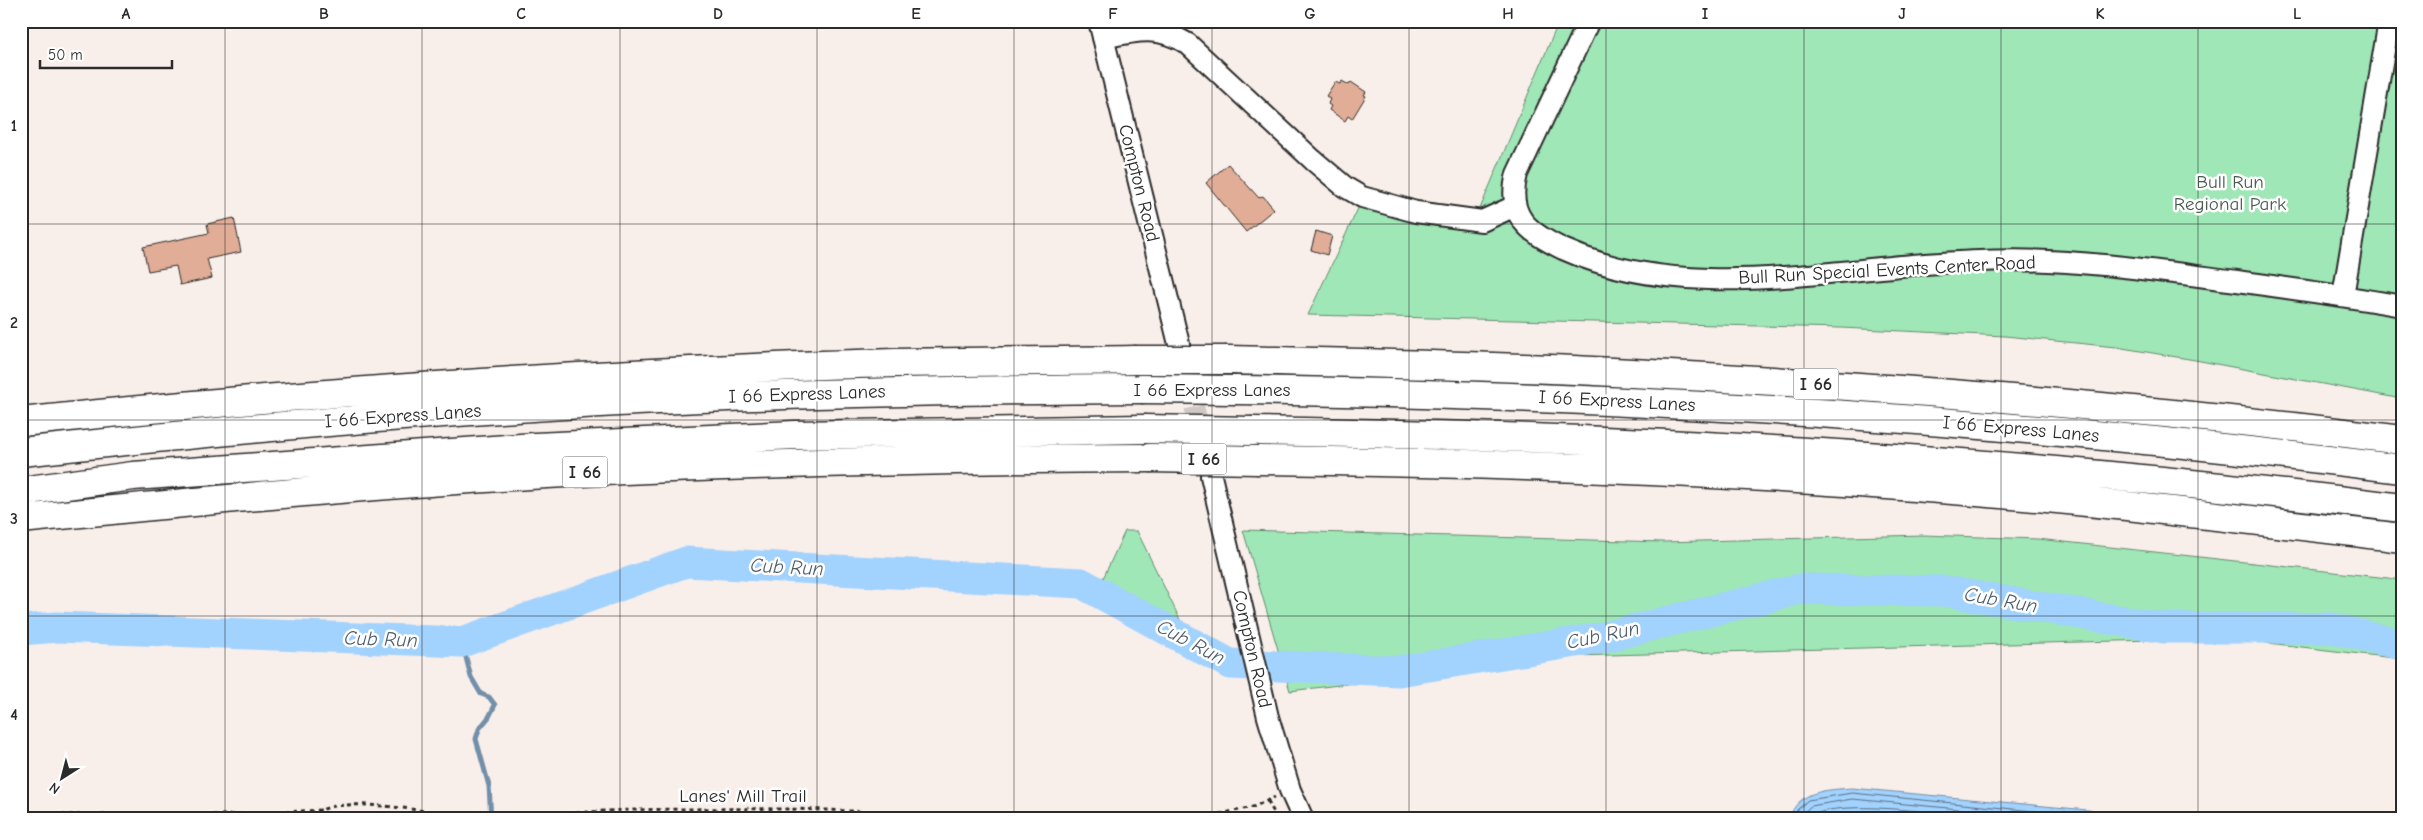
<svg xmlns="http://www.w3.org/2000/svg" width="2423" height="840" viewBox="0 0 2423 840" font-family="'Comic Neue',sans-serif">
<rect width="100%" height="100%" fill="#f9efea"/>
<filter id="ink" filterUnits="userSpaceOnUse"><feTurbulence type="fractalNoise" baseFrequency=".02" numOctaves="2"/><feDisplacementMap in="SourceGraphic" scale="10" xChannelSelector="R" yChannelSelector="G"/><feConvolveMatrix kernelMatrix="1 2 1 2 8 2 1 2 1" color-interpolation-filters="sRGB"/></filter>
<g filter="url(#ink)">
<path fill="#9fe7b6" stroke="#658970" d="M1559,21H2402V399L2195,360L2116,347L2005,336L1841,328L1308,315L1361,202L1474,223Z
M1243,530L1663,542L1923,535L2038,539L2388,578L2402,580V659L2226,638L1574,656L1290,691Z
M1125,531H1137L1188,636L1093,600Z"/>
<path fill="#a2d2fe" stroke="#728faa" d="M1852,788L2098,811L2126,819H1789C1798,790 1826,790 1852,788Z"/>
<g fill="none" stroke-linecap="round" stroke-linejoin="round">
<path stroke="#5b6e7f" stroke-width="1" d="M1795,819L1797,810L1808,800L1852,793L2114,819
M1801,819L1803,813L1811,806L1852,799L2066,819
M1809,819C1828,795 1955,816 1987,819"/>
<path stroke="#728faa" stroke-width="5" d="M462,642L471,677L481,694L489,697L495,705L489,717L479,729L476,739L489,786L491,819"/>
<path stroke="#a2d2fe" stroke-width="31" d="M21,630L57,627L462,642L686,562L1081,583L1230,664L1399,671L1600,638L1800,589L1944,591L2164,628H2332L2402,645"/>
</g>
<path fill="#e2ad96" stroke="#2b2b2b" d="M1342,81L1349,85L1351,82L1366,92L1364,95L1366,96L1352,119L1348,116L1345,121L1329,110L1331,106L1328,104L1330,99L1326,96L1335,82L1340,84Z
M1228,164L1259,198L1263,196L1274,209L1246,232L1206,183Z
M234,218L241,252L207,259L212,278L180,285L176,266L148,271L143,247L209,233L207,224Z
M1316,231L1332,236L1327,255L1311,250Z"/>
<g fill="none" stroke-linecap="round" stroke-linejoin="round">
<path stroke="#d0c8c4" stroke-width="20" stroke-dasharray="20 10" stroke-linecap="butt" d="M1187,378L1210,471"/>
<defs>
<path id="minor" d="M1099,21L1179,344
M1589,21L1517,174C1506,216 1528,232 1563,249C1676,300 1806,273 1925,264C1965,261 2007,259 2048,261C2112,264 2174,273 2237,281C2292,289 2347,296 2402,306
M1103,38C1136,31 1158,25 1188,44L1313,160L1345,187L1362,197L1416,212L1482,221L1515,206
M2343,296L2389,21
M1211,476L1268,717L1290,790L1303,819"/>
<path id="highway" d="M1228,360C1356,363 1485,365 1613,372C1877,385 2140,407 2402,440
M1236,390C1626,395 2015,420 2402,469
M21,422C272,395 524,378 776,367C895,361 1015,362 1134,360
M1253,431C1636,436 2021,460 2402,508
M21,452C240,428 459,409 679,399C833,392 987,390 1141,389
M1258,460C1514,463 1769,473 2024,496C2150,507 2276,523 2402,538
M21,491L133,476L535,447L795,435L1143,429
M21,519C202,501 383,483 565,473C760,463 955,459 1150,458"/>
</defs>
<use href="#minor" stroke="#2b2b2b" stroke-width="24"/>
<use href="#highway" stroke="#2b2b2b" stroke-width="31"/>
<path stroke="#2b2b2b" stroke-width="3" stroke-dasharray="4 4" stroke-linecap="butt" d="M1268,801L1277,819
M21,815H227L321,810
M311,819C314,816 317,813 320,811C345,795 442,814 474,819
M421,819L422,812
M529,819C580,810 632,810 684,809C775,808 867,809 958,819
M1196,819L1253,807L1275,797"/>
<use href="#minor" stroke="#fff" stroke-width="20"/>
<use href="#highway" stroke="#fff" stroke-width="28"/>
<defs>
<path id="highway-bridge" d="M1134,360H1228
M1141,389L1236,390
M1143,429L1253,431
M1150,458L1258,460"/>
</defs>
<use href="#highway-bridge" stroke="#2b2b2b" stroke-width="31" stroke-linecap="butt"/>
<use href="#highway-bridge" stroke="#fff" stroke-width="28"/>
</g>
</g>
<path fill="none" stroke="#2b2b2b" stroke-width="1" stroke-opacity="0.55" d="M225,21V819M422,21V819M620,21V819M817,21V819M1014,21V819M1212,21V819M1409,21V819M1606,21V819M1804,21V819M2001,21V819M2198,21V819M21,224H2402M21,420H2402M21,616H2402"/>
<g text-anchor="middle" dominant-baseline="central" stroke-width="5" stroke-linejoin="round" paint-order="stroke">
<g fill="#fff" stroke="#6b6b6b" stroke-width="1">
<rect x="1793.5" y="368.5" width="45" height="31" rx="4"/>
<rect x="1181.5" y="443.5" width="45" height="31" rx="4"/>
<rect x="562.5" y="456.5" width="45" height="31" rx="4"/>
</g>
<g font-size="18" font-weight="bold" fill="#2b2b2b">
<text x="1816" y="384">I 66</text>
<text x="1204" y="459">I 66</text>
<text x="585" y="472">I 66</text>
</g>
<g font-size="19" fill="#485a4e" stroke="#fff">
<text x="2230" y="182">Bull Run<tspan x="2230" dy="22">Regional Park</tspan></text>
</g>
<g font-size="19" fill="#2b2b2b" stroke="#fff">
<text transform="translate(1139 183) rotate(76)">Compton Road</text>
<text transform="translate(1887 270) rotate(-3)">Bull Run Special Events Center Road</text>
<text x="1212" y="390">I 66 Express Lanes</text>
<text transform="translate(807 394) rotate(-2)">I 66 Express Lanes</text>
<text transform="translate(1617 401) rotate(3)">I 66 Express Lanes</text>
<text transform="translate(403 416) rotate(-4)">I 66 Express Lanes</text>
<text transform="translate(2021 429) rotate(5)">I 66 Express Lanes</text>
<text transform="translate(1252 649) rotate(77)">Compton Road</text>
<text x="743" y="796">Lanes' Mill Trail</text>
</g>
<g font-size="20" font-style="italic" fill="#4f5d6a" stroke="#fff">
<text transform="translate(787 567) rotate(3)">Cub Run</text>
<text transform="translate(2001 600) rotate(10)">Cub Run</text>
<text transform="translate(1603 635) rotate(-12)">Cub Run</text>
<text transform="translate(381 639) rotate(2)">Cub Run</text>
<text transform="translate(1191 642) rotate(28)">Cub Run</text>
</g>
</g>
<rect width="2423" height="840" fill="none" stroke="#fff" stroke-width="55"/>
<g transform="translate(62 778) rotate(216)" stroke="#ffffff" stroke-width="4" paint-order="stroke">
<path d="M0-4L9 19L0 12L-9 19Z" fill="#2b2b2b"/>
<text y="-8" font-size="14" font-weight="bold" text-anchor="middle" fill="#2b2b2b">N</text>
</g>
<path d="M40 60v8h132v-8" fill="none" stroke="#2b2b2b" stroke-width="2.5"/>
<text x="48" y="60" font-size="15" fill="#2b2b2b" stroke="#ffffff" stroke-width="4" paint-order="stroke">50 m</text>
<rect x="28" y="28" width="2368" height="784" fill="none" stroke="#2b2b2b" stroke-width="2"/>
<g font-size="16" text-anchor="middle" font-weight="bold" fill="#2b2b2b">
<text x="126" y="19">A</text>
<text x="324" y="19">B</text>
<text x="521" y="19">C</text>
<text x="718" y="19">D</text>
<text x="916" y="19">E</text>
<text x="1113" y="19">F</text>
<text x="1310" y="19">G</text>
<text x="1508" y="19">H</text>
<text x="1705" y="19">I</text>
<text x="1902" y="19">J</text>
<text x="2100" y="19">K</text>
<text x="2297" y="19">L</text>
<text x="14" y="131">1</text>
<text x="14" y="328">2</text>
<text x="14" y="524">3</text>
<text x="14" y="720">4</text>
</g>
</svg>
